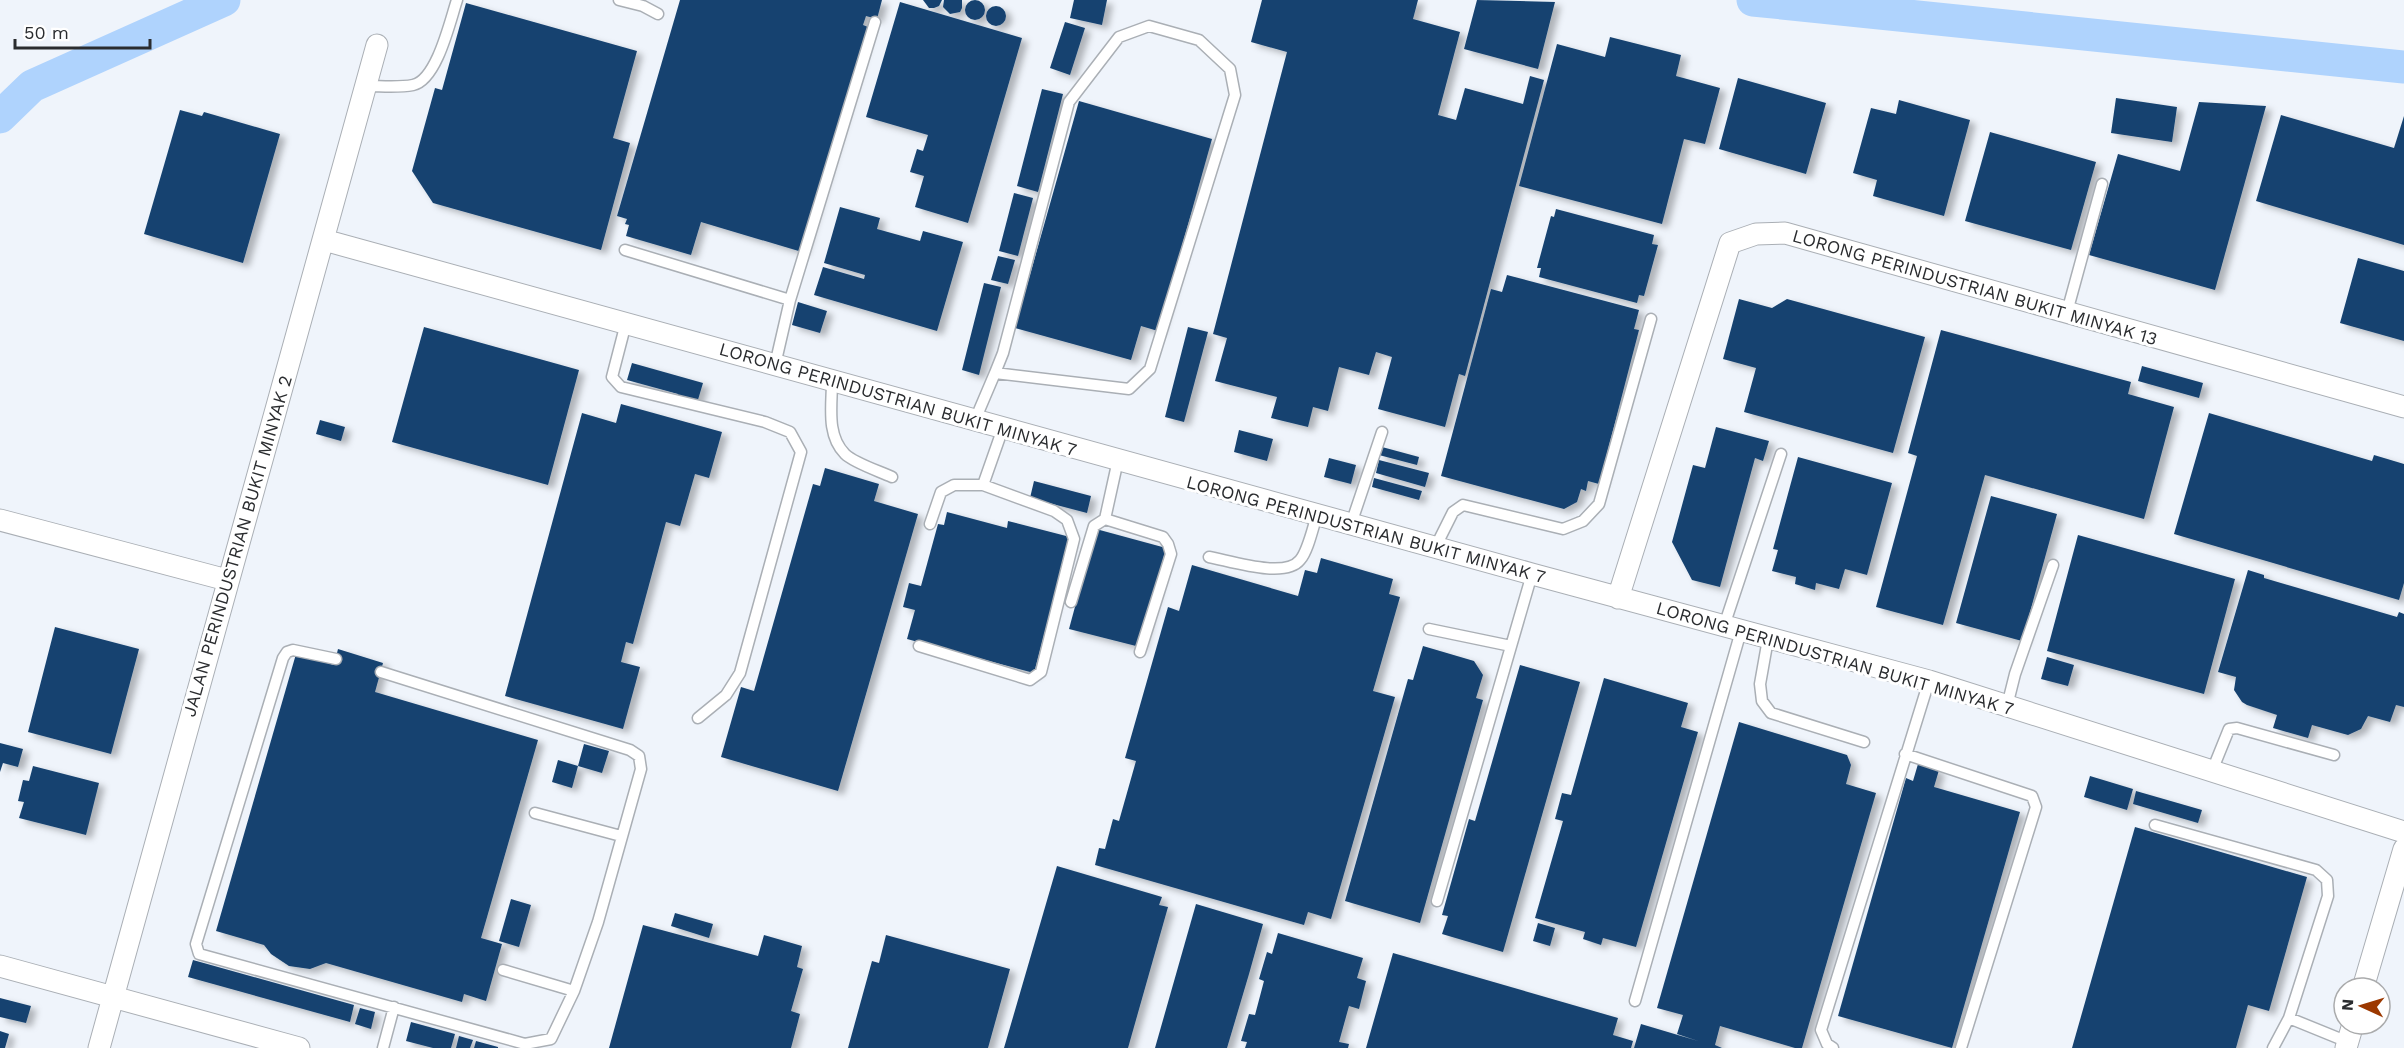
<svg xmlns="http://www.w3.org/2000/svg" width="2404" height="1048" viewBox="0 0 2404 1048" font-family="'Work Sans',sans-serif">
<defs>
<filter id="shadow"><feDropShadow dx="6" dy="4" stdDeviation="3" flood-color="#0004"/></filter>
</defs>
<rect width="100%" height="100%" fill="#eff4fb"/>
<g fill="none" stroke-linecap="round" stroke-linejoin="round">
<path stroke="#afd3fd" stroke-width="33" d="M1753,0L2404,67
M0,117L32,86L224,0"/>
</g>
<path fill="#154270" filter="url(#shadow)" d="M680,0H882L877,19L866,16L863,25L868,27L802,252L701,222L691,255L626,236L629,225L625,224L627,219L617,216Z
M923,0H942L939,6L934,8H929Z
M944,0H962V8L960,12L950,14L943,7Z
M1074,0H1107L1102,25L1070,18Z
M1262,0H1418L1413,19L1460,32L1438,115L1456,120L1465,88L1523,104L1530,76L1544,80L1465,376L1459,374L1445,427L1378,409L1392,357L1376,352L1369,375L1339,367L1328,411L1313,407L1308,427L1271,418L1277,397L1215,381L1227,338L1213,334L1287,52L1251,42Z
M1477,0L1555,2L1538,69L1464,49Z
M965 10a10 10 0 1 1 20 0a10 10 0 1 1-20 0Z
M900,2L1022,38L968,223L915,207L924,176L910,172L917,149L923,151L928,135L866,117Z
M466,3L637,51L613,138L630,143L601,250L433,203L412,171L435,88L442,90Z
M986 16a10 10 0 1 1 20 0a10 10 0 1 1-20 0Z
M1065,22L1085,28L1070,75L1050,68Z
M1610,37L1681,55L1676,76L1720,88L1705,144L1684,139L1662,224L1519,186L1557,44L1605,57Z
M1738,78L1826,103L1806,174L1719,149Z
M1042,89L1063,94L1038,192L1017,186Z
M2116,98L2177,107L2172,142L2111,133Z
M1899,100L1970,120L1944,216L1873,196L1877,180L1853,173L1871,108L1896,114Z
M1079,101L1212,139L1158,331L1141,326L1131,360L1015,328Z
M2199,102L2266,106L2215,290L2089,255L2118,154L2180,171Z
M180,110L202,116L204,112L280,134L243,263L144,234Z
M2281,115L2394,148L2404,116V245L2256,201Z
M1990,132L2096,162L2071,250L1965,221Z
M1014,193L1033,198L1018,256L999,251Z
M840,207L880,218L877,229L920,241L923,231L963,242L937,331L814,295L823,267L864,279L865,275L824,263Z
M1556,209L1654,235L1652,244L1658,245L1644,296L1639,295L1637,303L1539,277L1541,268H1537L1551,216L1554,217Z
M998,256L1015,260L1008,284L991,280Z
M2358,258L2404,271V341L2340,323Z
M1507,275L1639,310L1634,329L1639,330L1599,484L1588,481L1586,491L1581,489L1577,502L1564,509L1441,476L1491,289L1502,292Z
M984,283L1001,287L979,375L962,370Z
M1739,299L1772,308L1787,299L1925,337L1893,453L1744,412L1756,368L1723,359Z
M798,302L827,311L820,333L792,325Z
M424,327L579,370L548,485L392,442Z
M1188,327L1208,332L1184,422L1165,417Z
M1941,330L2131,382L2128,394L2174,407L2144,519L1985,475L1943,625L1876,607L1917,456L1908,453Z
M632,363L703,383L697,403L677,398L678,394L627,380Z
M2142,366L2203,383L2199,398L2138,381Z
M621,404L722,432L709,478L695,474L680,526L666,522L633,644L626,642L621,662L640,667L623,729L505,696L582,413L616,423Z
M2209,413L2372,461L2374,455L2404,464V583L2399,600L2174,534Z
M320,420L345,427L341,441L316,434Z
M1716,427L1769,441L1763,461L1755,458L1720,587L1692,580L1672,542L1693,465L1705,468Z
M1239,430L1273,439L1267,461L1234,452Z
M1382,447L1419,457L1417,465L1379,455Z
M1798,457L1892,483L1867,575L1845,569L1839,589L1816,583L1815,590L1795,584L1796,577L1772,571L1778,550L1773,549Z
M1329,458L1356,465L1351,484L1324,477Z
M1379,460L1429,473L1425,487L1376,473Z
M825,468L879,484L874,501L918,514L838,791L721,757L741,687L754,691L813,484L820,486Z
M1374,478L1422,491L1419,500L1372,487Z
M1034,481L1091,496L1087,513L1030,498Z
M1991,496L2057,514L2022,641L1956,623Z
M947,512L1007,528L1008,521L1070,537L1034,673L907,639L915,610L903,607L909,583L921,586L938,524L944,525Z
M1096,529L1166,548L1140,647L1069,629Z
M2078,535L2235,579L2204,694L2047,651Z
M1321,558L1393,579L1389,594L1400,597L1373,691L1395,697L1331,919L1308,912L1304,925L1095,865L1099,848L1105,849L1113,819L1119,821L1136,761L1125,758L1168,607L1179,611L1192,565L1298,596L1305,570L1317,573Z
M2248,570L2264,575V578L2397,617L2399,612L2404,614V707L2396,705L2390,722L2368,716L2361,729L2348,735L2312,725L2308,738L2273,728L2277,715L2247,705L2242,702L2234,690L2236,677L2218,672Z
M55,627L139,649L111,754L28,732Z
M1423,646L1474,661L1483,675L1476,698L1483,700L1420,923L1345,901L1408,679L1413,680Z
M338,649L383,663L375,692L538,740L481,938L502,944L486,1001L464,994L462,1002L326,963L310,969L289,966L271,954L264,945L216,931L296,654L334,665Z
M2047,657L2074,665L2068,686L2041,679Z
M1520,665L1580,682L1503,952L1442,934L1448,916L1442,915L1469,819L1475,821Z
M1604,678L1688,703L1681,727L1698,732L1636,947L1603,938L1601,945L1583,939L1585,932L1535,918L1563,821L1555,819L1562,793L1571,795Z
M1739,722L1847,755L1851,765L1846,784L1876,793L1802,1048H1795L1720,1026L1715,1045L1722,1048H1634L1641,1024L1698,1041L1677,1034L1683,1015L1657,1008Z
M0,743L23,749L18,767L3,763L0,772Z
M584,744L609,751L602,773L578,766Z
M558,760L578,766L572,788L552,782Z
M1918,764L1939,770L1934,787L2020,812L1952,1048L1838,1016L1906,778L1913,781Z
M33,766L99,783L86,835L19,818L24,802L18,801L23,780L29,781Z
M2090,776L2133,789L2127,810L2084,797Z
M2136,791L2202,810L2198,823L2133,804Z
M2135,827L2307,877L2269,1011L2248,1005L2236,1048H2072Z
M1057,866L1162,897L1159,905L1168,907L1128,1048H1004Z
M511,899L531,905L519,947L499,941Z
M1196,904L1263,924L1249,974L1227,1048H1155Z
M675,913L713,924L709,938L671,926Z
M1538,923L1555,928L1550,946L1533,941Z
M643,925L758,956L764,935L802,946L797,967L803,969L791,1011L800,1014L791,1048H609Z
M1278,933L1363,958L1357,978L1366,981L1359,1009L1349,1006L1339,1042L1349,1044L1348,1048H1245L1247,1042L1241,1041L1249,1014L1255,1015L1264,981L1259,979L1267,952L1272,954Z
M886,935L1010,969L988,1048H848L872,961L879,963Z
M1393,953L1618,1018L1613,1035L1633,1041L1631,1048H1366Z
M193,960L354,1005L350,1022L188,977Z
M0,998L31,1006L26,1023L0,1017Z
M360,1008L375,1012L371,1029L355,1024Z
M411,1022L455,1034L451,1048H433L406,1041Z
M0,1031L9,1034L5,1048H0Z
M459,1036L473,1040L470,1048H456Z
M476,1041L498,1047V1048H474Z"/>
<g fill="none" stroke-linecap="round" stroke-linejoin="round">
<defs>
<path id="service" d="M619,0L643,6L658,14
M1149,26L1199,40L1230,69L1235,95L1150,369L1129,389L995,373L1003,353L1069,102L1119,37Z
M366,86C381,86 398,88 413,85C437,80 450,21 457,0
M625,250L790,300
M2067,312L2102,184
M626,323L612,377L621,387L765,422L790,432L801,452L740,673L726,695L698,718
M775,365L790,300L875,22
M832,381C832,405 826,435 845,454C854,463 879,471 892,477
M975,420L995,373
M1118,460L1105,519L1163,537L1168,544L1171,554L1140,652
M930,524L941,492L954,485H983L1003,428
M1351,524L1382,432
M1435,548L1453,512L1463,505L1563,529L1583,521L1599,504L1651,319
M1209,557C1231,561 1285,579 1300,560C1308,551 1313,527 1317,515
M1071,602L1094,526L1105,519
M1724,626L1781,454
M1429,629L1511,646
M1768,639L1760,684L1762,701L1771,713L1864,742
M919,646L1030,680L1041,672L1074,539L1067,520L1054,511L983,485
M336,659L293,650L287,652L283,658L196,944L199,954L525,1044L551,1039L574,991L598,922L641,769L639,756L630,750L381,672
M2007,706L2015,674L2053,565
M1905,754L2032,796L2036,807L1961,1048
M2212,771L2229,729L2237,728L2334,755
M535,813L621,836
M2155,825L2316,870L2327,880L2328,896L2289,1018
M1437,901L1532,574
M503,970L574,991
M1635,1001L1741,631
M383,1048L394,1007
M1833,1048L1827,1044L1821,1030L1929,681
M2273,1048L2289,1018L2348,1042"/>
<path id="minor" d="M324,240L1532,574L1929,681L2404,832
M0,520L227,580
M1618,598L1730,243L1756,234L1785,233L2404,407
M0,966L299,1048
M2363,988L2404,849
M99,1048L377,45
M2346,1048L2353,1024"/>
</defs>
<use href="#service" stroke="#aaafb5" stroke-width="13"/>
<use href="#minor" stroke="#aaafb5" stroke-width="23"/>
<use href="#service" stroke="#fff" stroke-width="10"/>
<use href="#minor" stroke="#fff" stroke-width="21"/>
</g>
<g text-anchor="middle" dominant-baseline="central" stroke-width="6" stroke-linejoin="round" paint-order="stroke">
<g font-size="18" fill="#2a2c2f" stroke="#fff">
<text transform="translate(1975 287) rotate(16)">LORONG PERINDUSTRIAN BUKIT MINYAK 13</text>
<text transform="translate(898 399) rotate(16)">LORONG PERINDUSTRIAN BUKIT MINYAK 7</text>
<text transform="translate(1366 529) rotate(15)">LORONG PERINDUSTRIAN BUKIT MINYAK 7</text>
<text transform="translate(237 546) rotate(-74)">JALAN PERINDUSTRIAN BUKIT MINYAK 2</text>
<text transform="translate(1835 658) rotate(16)">LORONG PERINDUSTRIAN BUKIT MINYAK 7</text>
</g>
</g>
<g transform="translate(2362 1006) rotate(274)"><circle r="28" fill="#ffffff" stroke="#aaabac" stroke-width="1.5"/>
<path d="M0-4.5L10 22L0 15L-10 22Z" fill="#9c3800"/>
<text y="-9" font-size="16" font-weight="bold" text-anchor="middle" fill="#2a2c2f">N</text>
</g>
<path d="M15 39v9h135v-9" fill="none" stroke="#2a2c2f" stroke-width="3"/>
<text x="24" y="39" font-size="18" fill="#2a2c2f" stroke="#ffffff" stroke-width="4.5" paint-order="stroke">50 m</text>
</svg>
